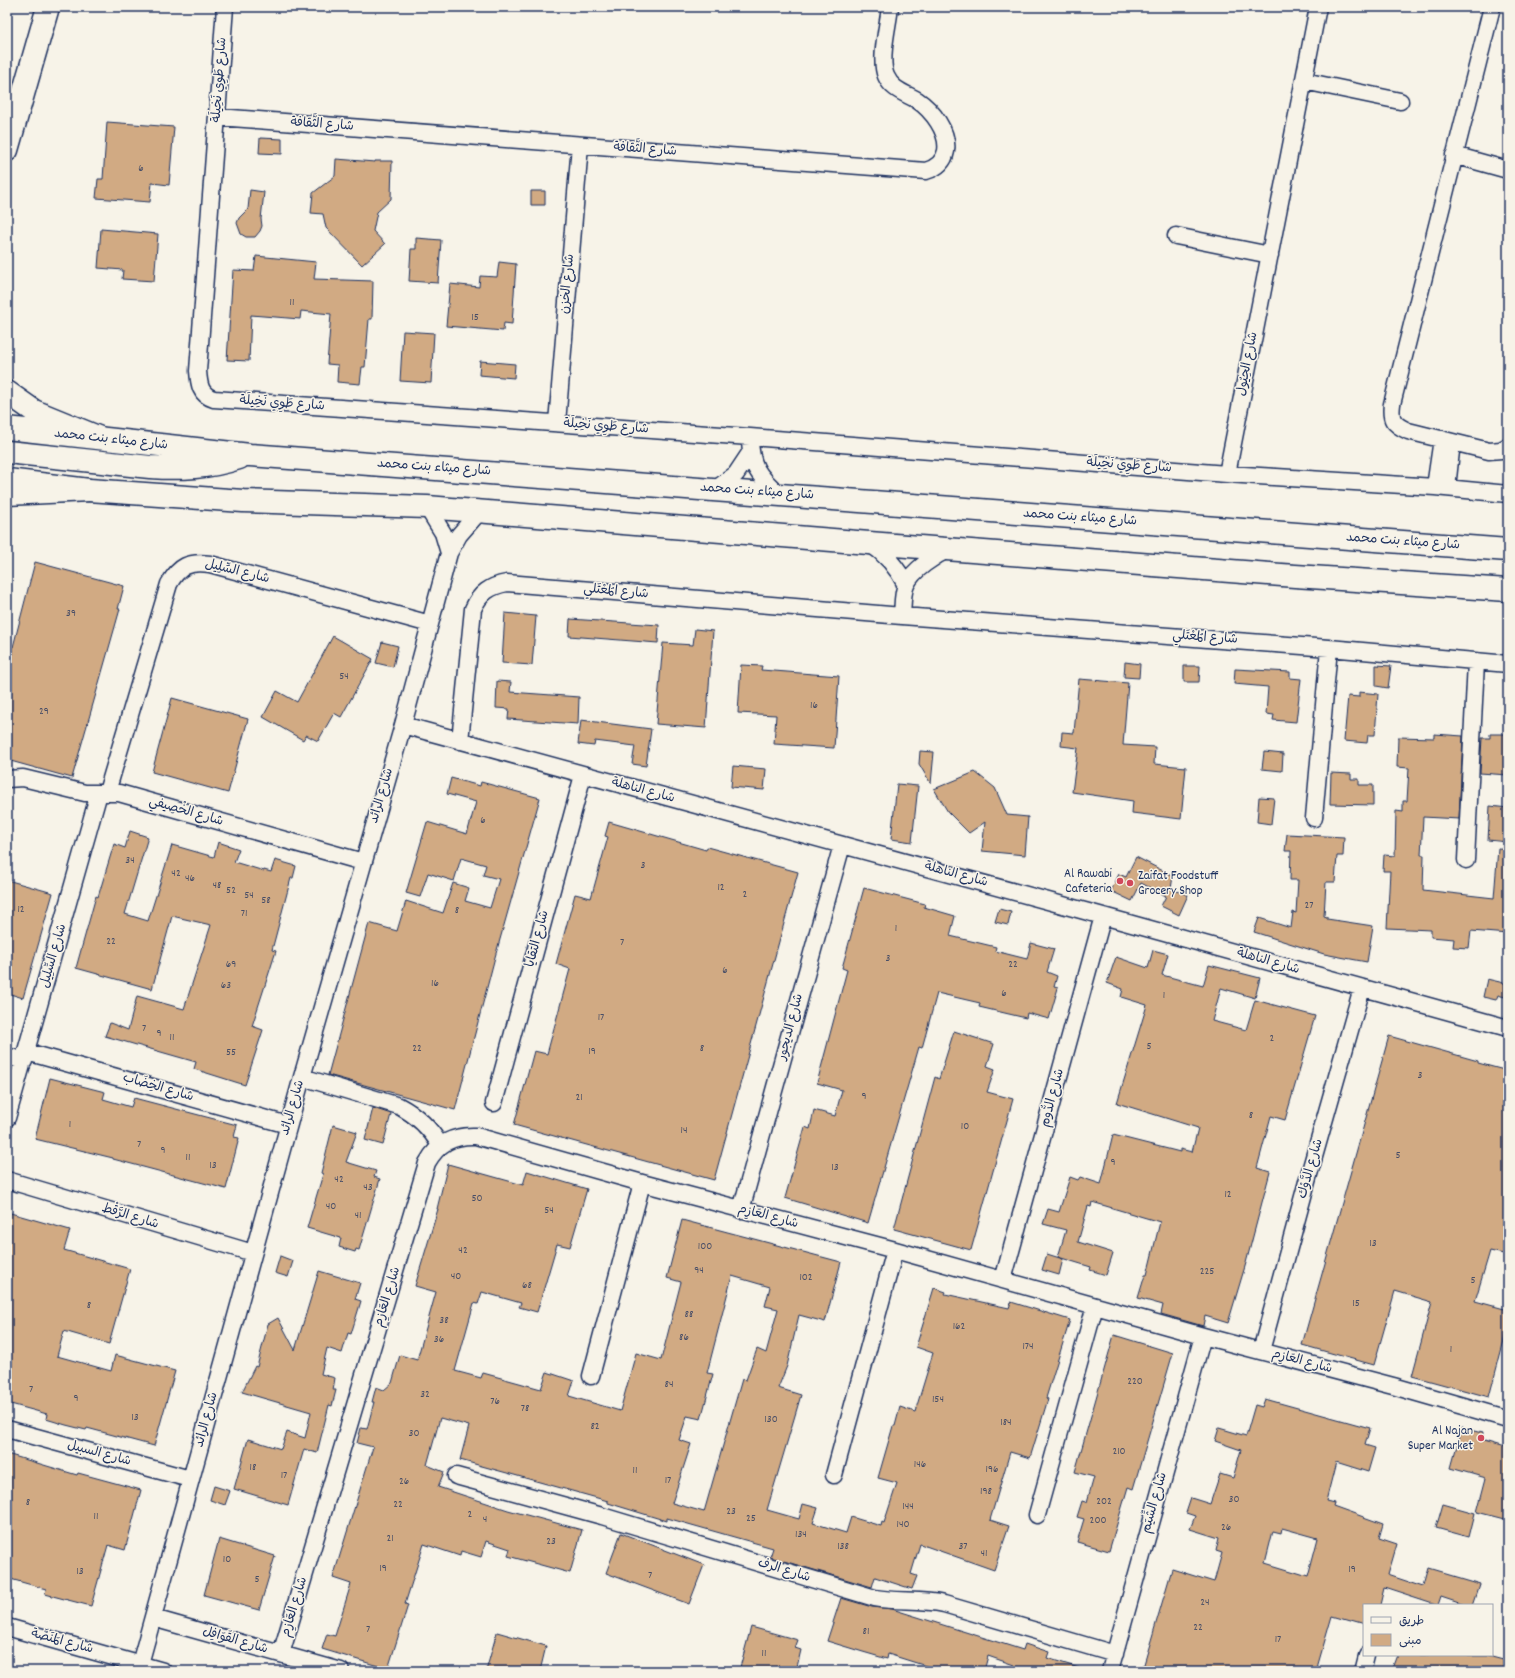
<svg xmlns="http://www.w3.org/2000/svg" width="1515" height="1678" viewBox="0 0 1515 1678" font-family="Dekko,'Playpen Sans Arabic',sans-serif">
<rect width="100%" height="100%" fill="#f7f3e8"/>
<filter id="ink" filterUnits="userSpaceOnUse"><feTurbulence type="fractalNoise" baseFrequency=".025" numOctaves="2"/><feDisplacementMap in="SourceGraphic" scale="8" xChannelSelector="R" yChannelSelector="G"/><feConvolveMatrix kernelMatrix="1 2 1 2 8 2 1 2 1" color-interpolation-filters="sRGB"/></filter>
<g filter="url(#ink)">
<path fill="#d1aa83" stroke="#1b2f5e" fill-rule="evenodd" d="M107,122L174,127L169,185L152,183L150,202L96,198L98,179H103Z
M260,138L282,139V154L259,153Z
M336,159L375,162V161H392L391,199L377,212L373,231L385,244L362,265L326,228L323,214L311,213L313,193L335,176Z
M250,190L264,192L261,219L262,226L260,231L255,237H246L241,234L237,223L239,218L248,209Z
M531,191H545V205H531Z
M101,229L158,234L154,281L122,279L123,270L98,268Z
M416,238L441,240L438,283L409,281L411,249H416Z
M256,256L316,262L314,279L373,281L372,319H369L365,367H362L360,384L337,382L338,365L327,364L331,314L301,311L300,319L251,315L249,361L227,360L233,270L254,271Z
M499,262L516,264L512,324L504,323L503,331L446,326L450,284L479,287L480,276L497,277Z
M403,331L434,333L431,383L400,381Z
M480,361L515,364L514,378L479,375Z
M35,562L124,586L118,609H120L72,778L7,760V660L11,646L13,647Z
M505,613L536,616L532,665L502,663Z
M570,619L659,625L658,643L569,636Z
M695,629L713,631L706,728L656,724L663,643L693,645Z
M333,636L373,659L341,717L334,713L318,741L306,735L303,740L263,717L277,691L297,702Z
M382,642L398,646L393,667L376,663Z
M1125,662L1140,664L1139,678L1124,677Z
M741,665L762,666L761,670L839,676L834,748L774,744L776,715L738,713Z
M1376,665L1391,666L1388,688L1376,686Z
M1184,666H1200L1199,682H1184Z
M1235,669L1290,672V678L1301,679L1296,722L1273,720L1274,715L1266,714L1268,687L1234,684Z
M1079,679L1128,683L1123,745L1155,747L1154,764L1186,767L1181,819L1132,813L1133,801L1072,792L1078,748L1061,746L1062,732L1074,733Z
M497,681L511,682L510,692L579,697L578,724L508,719L509,709L496,708Z
M1359,692L1378,694L1375,735H1368L1367,743L1344,741L1348,696L1359,697Z
M172,698L248,719L228,793L152,772Z
M581,720L651,729L646,766L632,764L635,746L595,741L594,746L578,744Z
M1434,734L1463,736L1459,819L1423,817L1421,855H1424L1423,890L1494,898L1498,848L1508,849V934L1471,931L1469,948L1453,947L1454,939L1431,937V930L1387,928L1390,871H1383L1384,855L1395,856L1396,811L1403,812V801H1407L1409,768L1397,767L1398,737L1434,738Z
M1490,734H1508V775L1480,773L1482,738H1490Z
M920,751L934,752L931,784L919,764Z
M1264,752L1283,754L1282,771L1262,769Z
M733,766L766,769L764,790L731,787Z
M975,772L995,788L1007,815L1028,817L1025,855L982,851L985,822L969,833L948,812L934,789Z
M1331,773L1351,774V779H1359V785H1373V805L1330,804Z
M451,778L480,786L481,782L540,798L495,957L455,1110L328,1075L369,923L397,931L406,901L443,913L453,883L469,888L465,901L490,908L499,879L483,875L486,865L461,858L454,881L428,873L420,897L406,893L427,822L467,834L476,802L447,794Z
M897,784L918,786L912,842L891,839Z
M1259,797L1274,798L1271,824L1257,822Z
M1490,806L1508,808V842L1488,840Z
M609,822L706,850L707,847L798,872L714,1180L514,1125L534,1051L547,1054L570,969L556,964L575,894L591,898L608,837L605,836Z
M130,831L148,837L125,914L148,921L172,845L214,857L218,842L239,849L234,862L264,871V870L271,872L275,860L296,866L293,878H291L272,950L276,951L252,1026L263,1030L245,1085L194,1069L196,1062L105,1036L110,1023L128,1030L137,996L184,1009L211,925L172,916L152,989L76,968L96,896L98,897L114,844L125,848Z
M1287,834L1344,837L1343,856H1337L1335,882H1326L1324,916L1327,917V919L1373,926L1367,962L1324,954L1254,932L1259,918L1291,928L1293,912L1296,913L1298,880H1290L1291,851H1285Z
M1136,857L1173,876L1171,889L1188,895L1179,915L1161,906L1166,896L1141,883L1132,901L1111,891L1119,874L1126,877Z
M7,880L53,893L23,998L7,993Z
M864,888L925,904L924,907L955,916L950,936L996,947L995,951L1027,959L1031,943L1054,949L1047,972L1057,976L1054,987L1058,988L1049,1019L1027,1013L1026,1018L979,1007L980,1003L937,993L922,1048L919,1047L868,1223L785,1198L805,1127L810,1129L814,1110L835,1116L842,1090L817,1083L847,970L842,968Z
M999,909L1011,912L1008,925L995,922Z
M1153,950L1168,954L1162,975L1203,986L1209,965L1260,978L1255,998L1221,988L1212,1021L1246,1030L1255,1000L1315,1016L1285,1120L1271,1116L1257,1168L1270,1172L1246,1263L1228,1323L1205,1316L1203,1326L1161,1314L1163,1305L1138,1298L1145,1275H1147L1160,1222L1092,1202L1091,1207L1088,1206L1078,1242L1113,1253L1106,1275L1090,1270L1091,1267L1058,1257L1066,1230L1043,1224L1048,1209L1059,1212L1070,1177L1078,1180L1080,1177L1101,1184L1113,1135L1180,1152V1149L1192,1152L1198,1128L1117,1103L1147,1005L1121,997L1123,989L1107,983L1116,957L1148,968Z
M1487,979L1508,984V998L1498,995L1496,1000L1483,997Z
M954,1031L994,1044L987,1066L995,1069L987,1092L1013,1099L971,1250L894,1229L935,1077L939,1079Z
M1389,1036L1478,1061V1063L1508,1071V1255L1490,1251L1475,1301L1508,1310V1325L1489,1397L1412,1376L1432,1302L1395,1291L1374,1365L1302,1345Z
M50,1078L105,1092L103,1099L131,1107L134,1098L237,1125L234,1137L239,1138L226,1189L113,1159V1158L35,1139Z
M373,1108L391,1114L383,1145L365,1140Z
M333,1125L357,1132L346,1162L376,1171L374,1177L380,1179L359,1250L356,1249L355,1252L339,1247L341,1238L307,1228L323,1174L321,1173Z
M448,1164L523,1185L527,1171L587,1189L570,1247L557,1244L537,1312L519,1307L521,1303L482,1292L478,1304L474,1303L455,1371L481,1378L483,1373L541,1389L547,1372L574,1381L569,1396L620,1411L636,1353L661,1360L681,1282L667,1278L682,1220L841,1262L825,1322L799,1315L787,1366L778,1388L801,1395L767,1510L799,1519L803,1504L818,1508L813,1523L846,1533L851,1517L881,1526L882,1522L884,1523L897,1483L878,1478L893,1426H895L900,1407L915,1412L933,1353L916,1347L934,1288L946,1292L945,1294L1009,1308L1011,1302L1070,1320L1046,1398L1048,1399L1030,1458L1010,1452L990,1520L1009,1526L994,1570L920,1544L911,1574L917,1576L912,1589L875,1577L872,1587L770,1557L773,1548L667,1518V1521L608,1503V1501L460,1460L469,1426L440,1418L427,1465L444,1472L438,1487L508,1510L582,1530L570,1573L508,1556L510,1549L486,1541L481,1557L461,1551L460,1556L424,1544L405,1604L408,1605L388,1669L322,1649L327,1634L335,1636L351,1584L333,1578L373,1447L357,1443L361,1428L367,1429L374,1402H372L376,1387L384,1390L392,1383L400,1355L417,1360L436,1292L415,1286L438,1209H437ZM732,1276L770,1287L765,1306L778,1309L766,1353L757,1349L746,1380L742,1379L704,1512L672,1503L691,1444L679,1440L687,1416L701,1419L713,1374L707,1373Z
M7,1212L70,1230L64,1250L130,1269L109,1344L64,1331L57,1356L111,1371L115,1355L175,1371L154,1446L87,1428L86,1430L66,1425L46,1419L47,1414L7,1403Z
M1047,1254L1063,1259L1059,1275L1042,1270Z
M280,1256L293,1261L288,1277L275,1273Z
M319,1271L360,1283L355,1299L361,1301L351,1334L348,1333L342,1353L327,1348L321,1374L335,1378L333,1390H336L332,1406L329,1405L317,1453L304,1449L288,1505L234,1489L248,1439L281,1449L287,1432L305,1438L311,1412L242,1392L255,1366L257,1367L268,1324L278,1318L295,1350Z
M1114,1335L1173,1353L1133,1489L1128,1487L1109,1551L1077,1542L1084,1519L1077,1517L1082,1501L1087,1502L1094,1477L1075,1472Z
M1265,1399L1370,1428L1365,1445L1375,1448L1368,1472L1336,1462L1326,1501L1334,1503L1333,1506L1383,1524L1379,1538L1397,1544L1388,1575L1424,1587L1429,1569L1480,1584L1473,1605H1468L1441,1596L1438,1605H1436L1384,1588L1380,1605H1364V1625L1332,1616L1316,1671H1142L1172,1569L1214,1582L1222,1553L1216,1551L1219,1538L1190,1529L1195,1516L1186,1513L1191,1498L1210,1504L1220,1474L1233,1478L1241,1450L1215,1441L1219,1428L1246,1436L1255,1405L1262,1407ZM1282,1528L1318,1538L1308,1576L1265,1563L1273,1531L1281,1533Z
M1462,1428L1482,1433L1481,1440L1508,1448V1520L1477,1512L1486,1478L1451,1468Z
M7,1454L77,1475L78,1473L141,1490L125,1550L108,1545L91,1606L45,1594L46,1589L7,1578Z
M214,1486L230,1491L225,1505L210,1500Z
M1443,1504L1475,1513L1469,1537L1436,1528Z
M621,1533L704,1565L689,1604L606,1573Z
M219,1539L275,1556L259,1610L204,1595Z
M841,1598L872,1607L892,1609L1023,1650L1025,1644L1049,1652L1047,1658L1079,1668L1078,1671H1012L1014,1665L988,1656L984,1671H942L888,1654L887,1659L863,1652L827,1641Z
M751,1627L798,1640L795,1648L801,1650L796,1671H739Z
M497,1632L546,1646L540,1671H486Z
M1400,1655H1488L1507,1660L1504,1671H1394Z"/>
<g fill="none" stroke-linecap="round" stroke-linejoin="round">
<defs>
<path id="minor" d="M225,7L198,371C199,384 200,395 214,399L750,437L1227,474L1435,487L1508,494
M1492,7L1392,404C1390,420 1393,424 1408,431L1489,451L1501,450L1508,446
M1304,81L1400,101
M218,117L926,171C936,168 944,162 946,151C949,132 932,110 917,100C905,93 892,90 886,76C879,59 888,26 890,7
M1454,155L1508,170
M1176,236L1270,255
M557,423L580,145
M750,437C750,465 758,476 779,494
M1227,474L1318,7
M1435,487L1442,439
M1447,488L1452,442
M716,489L736,474L750,453
M427,507L443,533L449,553
M869,543C886,554 897,567 906,585
M902,616C903,607 902,594 906,585C912,570 936,555 951,548
M403,725L1103,916L1508,1028
M460,741L473,609C480,593 490,586 507,583L902,616L1329,648L1508,664
M7,779L23,778L85,793H119L363,862
M107,792L169,584C179,566 189,561 210,564L430,624
M1314,818L1329,648
M1466,860L1476,662
M27,1052L288,1125
M7,1056L24,1061
M302,1077L399,1106C418,1116 430,1128 440,1145
M494,1103L583,775
M7,1118L99,793
M7,1180L253,1253
M741,1210L842,845
M1003,1280L1103,916
M1261,1351L1308,1178L1362,988
M591,1376L642,1183
M7,1429L190,1479
M834,1475L895,1250
M456,1476L602,1516L875,1598C898,1602 921,1599 944,1604L1115,1654
M1037,1515L1095,1306
M153,1618L341,1671
M7,1627L163,1671
M281,1654L427,1163C438,1143 453,1135 476,1136L642,1183L895,1250L1203,1336L1393,1386L1508,1419
M140,1664L302,1077L403,725L449,553L459,535L479,512
M1110,1671L1203,1336
M1363,1671L1367,1655"/>
<path id="secondary" d="M7,428L250,455L1508,550
M7,452L150,467C181,469 209,468 239,458
M7,480L89,490L243,501L427,507L869,543L1295,576L1508,590"/>
<path id="primary" d="M7,150L48,7
M7,392L34,411L100,438
M7,494L89,490"/>
</defs>
<use href="#minor" stroke="#1b2f5e" stroke-width="19"/>
<use href="#secondary" stroke="#1b2f5e" stroke-width="25"/>
<use href="#primary" stroke="#1b2f5e" stroke-width="25"/>
<use href="#minor" stroke="#f7f3e8" stroke-width="16"/>
<use href="#secondary" stroke="#f7f3e8" stroke-width="22"/>
<use href="#primary" stroke="#f7f3e8" stroke-width="22"/>
</g>
</g>
<g fill="#d1495b" stroke="#f7f3e8" stroke-width="1.5">
<circle cx="1120" cy="881" r="4"/>
<circle cx="1130" cy="883" r="4"/>
<circle cx="1481" cy="1438" r="4"/>
</g>
<g text-anchor="middle" dominant-baseline="central" stroke-width="3" stroke-linejoin="round" paint-order="stroke">
<g font-size="11" fill="#484e67">
<text x="141" y="169">6</text>
<text x="292" y="303">11</text>
<text x="475" y="318">15</text>
<text x="71" y="614">39</text>
<text x="344" y="677">54</text>
<text x="814" y="706">16</text>
<text x="44" y="712">29</text>
<text x="483" y="821">6</text>
<text x="130" y="861">34</text>
<text x="643" y="866">3</text>
<text x="176" y="874">42</text>
<text x="190" y="879">46</text>
<text x="217" y="886">48</text>
<text x="721" y="888">12</text>
<text x="231" y="891">52</text>
<text x="745" y="895">2</text>
<text x="249" y="896">54</text>
<text x="266" y="901">58</text>
<text x="1309" y="906">27</text>
<text x="21" y="910">12</text>
<text x="457" y="911">8</text>
<text x="244" y="914">71</text>
<text x="896" y="929">1</text>
<text x="111" y="942">22</text>
<text x="622" y="943">7</text>
<text x="888" y="959">3</text>
<text x="231" y="965">69</text>
<text x="1013" y="965">22</text>
<text x="725" y="971">6</text>
<text x="435" y="984">16</text>
<text x="226" y="986">63</text>
<text x="1004" y="994">6</text>
<text x="1164" y="996">1</text>
<text x="601" y="1018">17</text>
<text x="144" y="1029">7</text>
<text x="159" y="1034">9</text>
<text x="172" y="1038">11</text>
<text x="1272" y="1039">2</text>
<text x="1149" y="1047">5</text>
<text x="417" y="1049">22</text>
<text x="702" y="1049">8</text>
<text x="592" y="1052">19</text>
<text x="231" y="1053">55</text>
<text x="1420" y="1076">3</text>
<text x="864" y="1097">9</text>
<text x="579" y="1098">21</text>
<text x="1251" y="1116">8</text>
<text x="70" y="1125">1</text>
<text x="965" y="1127">10</text>
<text x="684" y="1131">14</text>
<text x="139" y="1145">7</text>
<text x="163" y="1151">9</text>
<text x="1398" y="1156">5</text>
<text x="188" y="1158">11</text>
<text x="1113" y="1163">9</text>
<text x="213" y="1166">13</text>
<text x="835" y="1168">13</text>
<text x="339" y="1180">42</text>
<text x="368" y="1188">43</text>
<text x="1228" y="1195">12</text>
<text x="477" y="1199">50</text>
<text x="331" y="1207">40</text>
<text x="549" y="1211">54</text>
<text x="358" y="1216">41</text>
<text x="1373" y="1244">13</text>
<text x="705" y="1247">100</text>
<text x="463" y="1251">42</text>
<text x="699" y="1271">94</text>
<text x="1207" y="1272">225</text>
<text x="456" y="1277">40</text>
<text x="806" y="1278">102</text>
<text x="1473" y="1281">5</text>
<text x="527" y="1286">68</text>
<text x="1356" y="1304">15</text>
<text x="89" y="1306">8</text>
<text x="689" y="1315">88</text>
<text x="444" y="1321">38</text>
<text x="959" y="1327">162</text>
<text x="684" y="1338">86</text>
<text x="439" y="1340">36</text>
<text x="1028" y="1347">174</text>
<text x="1451" y="1350">1</text>
<text x="1135" y="1382">220</text>
<text x="669" y="1385">84</text>
<text x="31" y="1390">7</text>
<text x="425" y="1395">32</text>
<text x="76" y="1399">9</text>
<text x="938" y="1400">154</text>
<text x="495" y="1402">76</text>
<text x="525" y="1409">78</text>
<text x="135" y="1418">13</text>
<text x="771" y="1420">130</text>
<text x="1006" y="1423">184</text>
<text x="595" y="1427">82</text>
<text x="414" y="1434">30</text>
<text x="1119" y="1452">210</text>
<text x="920" y="1465">146</text>
<text x="253" y="1468">18</text>
<text x="992" y="1470">196</text>
<text x="635" y="1471">11</text>
<text x="284" y="1476">17</text>
<text x="668" y="1481">17</text>
<text x="404" y="1482">26</text>
<text x="986" y="1492">198</text>
<text x="1234" y="1500">30</text>
<text x="1104" y="1502">202</text>
<text x="28" y="1503">8</text>
<text x="398" y="1505">22</text>
<text x="908" y="1507">144</text>
<text x="731" y="1512">23</text>
<text x="470" y="1515">2</text>
<text x="96" y="1517">11</text>
<text x="751" y="1519">25</text>
<text x="485" y="1520">4</text>
<text x="1098" y="1521">200</text>
<text x="903" y="1525">140</text>
<text x="1226" y="1528">26</text>
<text x="801" y="1535">134</text>
<text x="390" y="1539">21</text>
<text x="551" y="1542">23</text>
<text x="843" y="1547">138</text>
<text x="963" y="1547">37</text>
<text x="984" y="1554">41</text>
<text x="227" y="1560">10</text>
<text x="383" y="1569">19</text>
<text x="1352" y="1570">19</text>
<text x="80" y="1572">13</text>
<text x="650" y="1576">7</text>
<text x="257" y="1580">5</text>
<text x="1205" y="1603">24</text>
<text x="1198" y="1628">22</text>
<text x="368" y="1630">7</text>
<text x="866" y="1632">81</text>
<text x="1278" y="1640">17</text>
<text x="764" y="1654">11</text>
</g>
<g font-size="13" fill="#1b2f5e" stroke="#f7f3e8">
<text transform="translate(220 80) rotate(-86)">شارع طَوِي نَخِيلَة</text>
<text transform="translate(322 125) rotate(4)">شارع الثَّقافة</text>
<text transform="translate(645 150) rotate(4)">شارع الثَّقافة</text>
<text transform="translate(568 284) rotate(-85)">شارع الخزن</text>
<text transform="translate(1248 364) rotate(-79)">شارع الحِيُول</text>
<text transform="translate(282 404) rotate(4)">شارع طَوِي نَخِيلَة</text>
<text transform="translate(606 427) rotate(4)">شارع طَوِي نَخِيلَة</text>
<text transform="translate(111 440) rotate(6)">شارع ميثاء بنت محمد</text>
<text transform="translate(1129 466) rotate(4)">شارع طَوِي نَخِيلَة</text>
<text transform="translate(434 468) rotate(4)">شارع ميثاء بنت محمد</text>
<text transform="translate(757 492) rotate(4)">شارع ميثاء بنت محمد</text>
<text transform="translate(1080 518) rotate(4)">شارع ميثاء بنت محمد</text>
<text transform="translate(1403 542) rotate(4)">شارع ميثاء بنت محمد</text>
<text transform="translate(237 572) rotate(14)">شارع السِّلِيل</text>
<text transform="translate(616 592) rotate(5)">شارع المُعْتَلي</text>
<text transform="translate(1205 638) rotate(4)">شارع المُعْتَلي</text>
<text transform="translate(643 791) rotate(15)">شارع الناهلة</text>
<text transform="translate(382 796) rotate(-74)">شارع الرائد</text>
<text transform="translate(186 812) rotate(16)">شارع الخْصِيفي</text>
<text transform="translate(956 875) rotate(15)">شارع الناهلة</text>
<text transform="translate(538 939) rotate(-75)">شارع التقايا</text>
<text transform="translate(54 956) rotate(-74)">شارع السِّلِيل</text>
<text transform="translate(1268 962) rotate(16)">شارع الناهلة</text>
<text transform="translate(791 1027) rotate(-75)">شارع الديجور</text>
<text transform="translate(158 1088) rotate(16)">شارع الخِضَاب</text>
<text transform="translate(1053 1098) rotate(-75)">شارع الدُّوم</text>
<text transform="translate(293 1108) rotate(-74)">شارع الرائد</text>
<text transform="translate(1311 1169) rotate(-74)">شارع الدَّوْك</text>
<text transform="translate(130 1217) rotate(17)">شارع الرَّقْط</text>
<text transform="translate(768 1217) rotate(15)">شارع العَازِم</text>
<text transform="translate(388 1297) rotate(-73)">شارع العَازِم</text>
<text transform="translate(1302 1362) rotate(15)">شارع العَازِم</text>
<text transform="translate(207 1420) rotate(-75)">شارع الرائد</text>
<text transform="translate(99 1454) rotate(15)">شارع السبيل</text>
<text transform="translate(1155 1503) rotate(-74)">شارع الشِّيَم</text>
<text transform="translate(784 1571) rotate(17)">شارع الرف</text>
<text transform="translate(295 1607) rotate(-73)">شارع العَازِم</text>
<text transform="translate(235 1641) rotate(16)">شارع القَوَافِل</text>
<text transform="translate(62 1642) rotate(15)">شارع المَنَصَّة</text>
</g>
<g font-size="13" fill="#1b2f5e" stroke="#f7f3e8" text-anchor="end">
<text x="1112" y="874">Al Rawabi<tspan x="1112" dy="15">Cafeteria</tspan></text>
<text x="1138" y="876" text-anchor="start">Zaifat Foodstuff<tspan x="1138" dy="15">Grocery Shop</tspan></text>
<text x="1473" y="1431">Al Najan<tspan x="1473" dy="15">Super Market</tspan></text>
</g>
</g>
<rect width="1515" height="1678" fill="none" stroke="#f7f3e8" stroke-width="24"/>
<rect x="12" y="12" width="1491" height="1654" fill="none" stroke="#1b2f5e" stroke-width="1.5" filter="url(#ink)"/>
<rect x="1363" y="1604" width="130" height="52" fill="#f7f3e8" stroke="#9fa5b1"/>
<rect x="1371" y="1617" width="20" height="6" fill="#f7f3e8" stroke="#9fa5b1"/>
<text x="1399" y="1624" font-size="12" fill="#1b2f5e">طريق</text>
<rect x="1371" y="1634" width="20" height="12" fill="#d1aa83" stroke="#9fa5b1"/>
<text x="1399" y="1644" font-size="12" fill="#1b2f5e">مبنى</text>
</svg>
